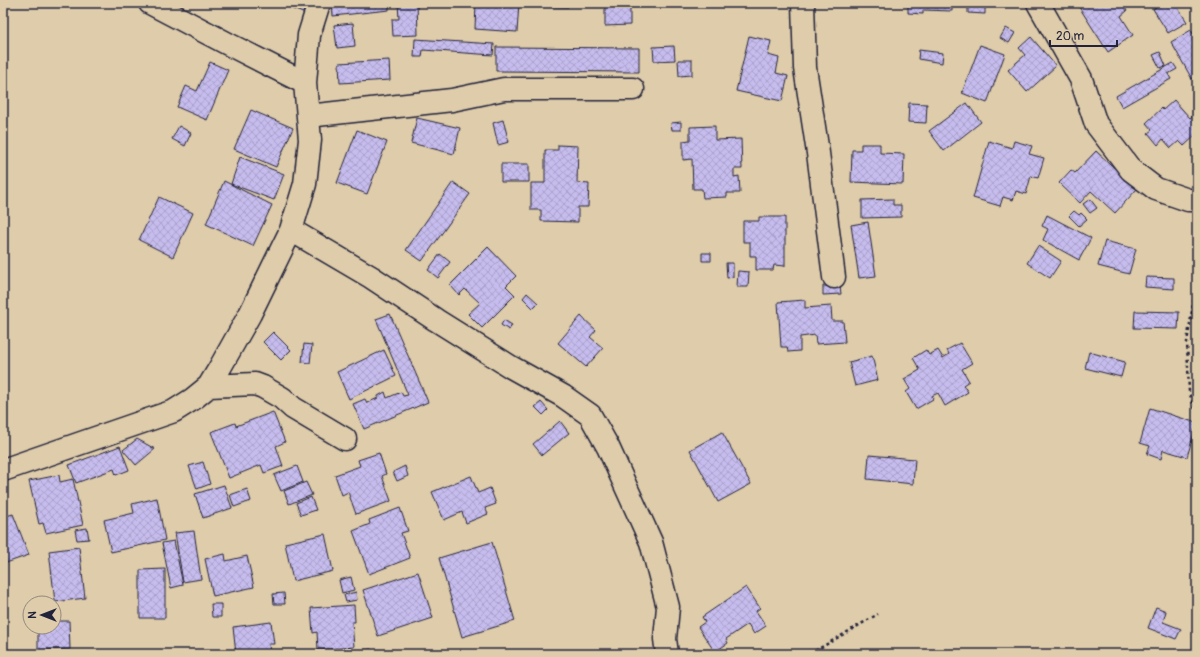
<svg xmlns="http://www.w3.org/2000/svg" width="1200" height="657" viewBox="0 0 1200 657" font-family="Pangolin,sans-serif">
<defs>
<pattern id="building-cross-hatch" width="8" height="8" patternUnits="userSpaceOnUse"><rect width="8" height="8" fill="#c6bced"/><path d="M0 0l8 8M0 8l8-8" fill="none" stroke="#aaa1cc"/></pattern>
</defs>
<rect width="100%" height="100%" fill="#deccaa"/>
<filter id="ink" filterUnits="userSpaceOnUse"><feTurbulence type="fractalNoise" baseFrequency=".025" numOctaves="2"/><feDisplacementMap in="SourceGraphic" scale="8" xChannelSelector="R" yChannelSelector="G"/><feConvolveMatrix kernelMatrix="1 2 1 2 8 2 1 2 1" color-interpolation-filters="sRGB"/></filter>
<g filter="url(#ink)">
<path fill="url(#building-cross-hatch)" stroke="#22223b" d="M277,3H307L303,13Z
M332,3H389V10L333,16Z
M398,3H417L418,35L393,36L392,19H399Z
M476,3H519L517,32L475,29Z
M526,3H568V7L526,6Z
M605,3H630V25L605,26Z
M908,3H988L987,8L985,7V14L968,13V7L952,6V11L923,10V14L908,13Z
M1085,3H1122L1127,11L1121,16L1133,35L1108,52L1079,7Z
M1162,3H1175L1187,22L1168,33L1153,9Z
M353,23L355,46L337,48L334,25Z
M1006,28L1015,33L1009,43L1000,38Z
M1191,30L1197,41V76L1192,79L1171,42Z
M749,36L771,41L768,55L779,58L776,73L788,76L782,101L736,91Z
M1031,37L1056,66L1027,92L1008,70L1025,55L1019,48Z
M415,39L494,44L493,55L423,50L422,57H414Z
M980,45L1005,54L987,103L962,93Z
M674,46L675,60L654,61L653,47Z
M496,47L639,48V72L496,71Z
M919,50L943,53L942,63L918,59Z
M1160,52L1166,66L1160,68L1153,55Z
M389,60L390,80L340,83L339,63Z
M678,60H692V75L679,76Z
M210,62L228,70L207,120L177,107L186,86L197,91Z
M1173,63L1177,69L1168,74L1171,79L1122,107L1116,96Z
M1174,100L1190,118L1195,114L1197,115V134L1184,146L1179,141L1171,148L1163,139L1158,145L1148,133L1152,130L1146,123L1162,108L1163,110Z
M909,103L927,104L926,123L908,122Z
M967,103L981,122L944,151L929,131Z
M251,110L293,128L276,167L234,149Z
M417,118L460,128L454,154L411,143Z
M503,120L509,142L498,145L493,123Z
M681,122V130H672L671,123Z
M179,126L191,133L185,146L172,139Z
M715,126V140L741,139L742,169H734V177L739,176L740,193H727V197L703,198L702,189H693L692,159L683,160V141L690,140V127Z
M357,130L387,142L367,194L337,183Z
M989,141L1012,148L1014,141L1032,146L1029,154L1044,158L1038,178L1031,176L1026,194L1016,191L1013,200L1003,197L1000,206L973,198Z
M861,144H880V153L904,154L903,184L851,182L852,150H861Z
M558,145L578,146L577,183L589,184L588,207H578V222L541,221V210H531V183H545V150H558Z
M1096,151L1137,189L1115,213L1091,191L1080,203L1059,183L1071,170L1075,173Z
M240,157L284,174L274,200L231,184Z
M501,164H529V182H501Z
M224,181L272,205L253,246L206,224Z
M453,182L470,194L422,261L406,250Z
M159,197L193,213L173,257L139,240Z
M893,199V205H901V217L862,218V200Z
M1090,199L1097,208L1090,213L1083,204Z
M1074,211L1079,215L1081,213L1087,219L1079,226L1069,216Z
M1047,215L1091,238L1079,260L1043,240L1048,229L1042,226Z
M759,217H785V266L774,265L773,270H756V256H750V242H743V221H759Z
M868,222L876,276L859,278L851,225Z
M1105,241L1136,249L1129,274L1098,266Z
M1038,246L1061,261L1050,278L1027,263Z
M488,247L516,276L506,286L515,295L482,328L468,314L480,303L465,289L459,295L450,285Z
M702,253H711V261H702Z
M440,254L450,262L438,278L428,270Z
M726,263H733V277L727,278Z
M738,271L749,272L748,287H737Z
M1146,277L1174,278V289L1145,287Z
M823,286H840L841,294L823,295Z
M527,293L538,303L533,308L523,298Z
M805,300V308L831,306L832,321H843L845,342L816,344L815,335L800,337V351L788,352L787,347H781L778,302Z
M1135,311L1179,312L1178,329L1134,328Z
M390,314L428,402L364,429L353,404L365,399L367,403L378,398V396L385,392L387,398L401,392L403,396L408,395L376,319Z
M581,316L596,330L590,337L603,348L586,367L558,343Z
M504,320L512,325L509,330L501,325Z
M273,332L291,350L281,360L263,342Z
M960,343L972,363L962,369L969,381L963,385L968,392L945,406L938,393L932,396L933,399L916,409L906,392L910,389L904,379L920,370L913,358L926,350L929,355L938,350L943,358L949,354L947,350Z
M304,344L312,345L310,363L302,362Z
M384,350L396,376L349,399L337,372Z
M1089,352L1125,362L1121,377L1085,368Z
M872,356L878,380L855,386L849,362Z
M541,402L548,410L543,415L535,407Z
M1150,408L1197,423L1187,457L1163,450L1161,459L1147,454L1150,446L1140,443Z
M273,412L285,442L276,446L283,466L264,473L261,465L229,478L211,432L235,423L236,426Z
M560,421L569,433L542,455L533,444Z
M722,432L751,484L718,502L690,450Z
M137,439L155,449L136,465L123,450Z
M120,446L129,470L116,475L114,469L76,483L69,465Z
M379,453L386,474L382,476L391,501L356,514L348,492L342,495L335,475L360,466L358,460Z
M869,455L915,459L913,484L867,479Z
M203,462L210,484L197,489L189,466Z
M297,466L303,482L281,491L274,475Z
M405,466L408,476L397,481L393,472Z
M59,475L60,482L73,479L83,525L46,533L43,523L39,524L29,481Z
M471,476L478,493L490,488L496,504L485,508L488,514L466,523L462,512L444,520L432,492Z
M306,482L312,495L289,504L284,491Z
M224,485L232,508L203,518L195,494Z
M247,489L251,501L234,507L230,495Z
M311,497L316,510L301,515L296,503Z
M157,498L165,540L111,552L104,520L134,513L132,504Z
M400,508L408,531L401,533L410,558L369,574L353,531L370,524L369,520Z
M13,514L29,555L3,564V517Z
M87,528L89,539L77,540L75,530Z
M194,531L201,579L183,582L175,533Z
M325,534L333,571L293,581L285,543Z
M174,541L183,585L171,588L162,543Z
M492,542L515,621L462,637L439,558Z
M79,547L85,598L55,602L49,551Z
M225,554L226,561L247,556L254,587L213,596L205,559Z
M165,569V618H140V570Z
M418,572L433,618L378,636L363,590Z
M351,577L354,590L342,593L339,580Z
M746,587L760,608L756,611L766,626L754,634L748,624L726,639L728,643L715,652L698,627L705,622L702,617Z
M356,592L357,600L346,602L344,595Z
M284,593L285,604H274L273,594Z
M211,604H221V617H212Z
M354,605L355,622H352L354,647L318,650L317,632L313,633L311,608Z
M1156,607L1166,611L1163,622L1181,629L1176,639L1148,628Z
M54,621H69L70,649L38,650V627H54Z
M271,622L274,644H269L270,654H236L233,627Z
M371,649L372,654H357V651Z"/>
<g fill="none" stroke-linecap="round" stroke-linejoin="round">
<defs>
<path id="minor" d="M150,3L232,46L305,83
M803,3L805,68L818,153L834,277
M1038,3L1081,79L1096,124L1131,170L1156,189L1188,200H1197
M308,116L452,100L504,89H633
M291,230L371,277L436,320L511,367L563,396L590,415L608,447L651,542L668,607L665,639L667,654
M209,386L255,384L263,387L282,398L293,408L345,439
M3,470L174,411L193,399L209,386L218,371L250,314L291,230L305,184L310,140L305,83L309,35L319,3"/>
</defs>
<use href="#minor" stroke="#22223b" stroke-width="25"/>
<path stroke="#22223b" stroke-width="2.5" stroke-dasharray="3 3" stroke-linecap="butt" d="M1195,222L1197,227V280L1187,342L1189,392L1197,415
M810,654L878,614"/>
<use href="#minor" stroke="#deccaa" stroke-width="22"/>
</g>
</g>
<rect width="1200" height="657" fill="none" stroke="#deccaa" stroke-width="16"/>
<rect x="8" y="8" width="1184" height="641" fill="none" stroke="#22223b" stroke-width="1.5" filter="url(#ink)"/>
<g transform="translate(42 615) rotate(270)"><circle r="19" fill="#deccaa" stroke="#93887e"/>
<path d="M0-3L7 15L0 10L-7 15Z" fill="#22223b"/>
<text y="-6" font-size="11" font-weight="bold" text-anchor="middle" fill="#22223b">N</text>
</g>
<path d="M1050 40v6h67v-6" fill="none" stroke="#22223b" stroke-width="2"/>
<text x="1056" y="40" font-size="12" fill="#22223b" stroke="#deccaa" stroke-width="3" paint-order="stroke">20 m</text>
</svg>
